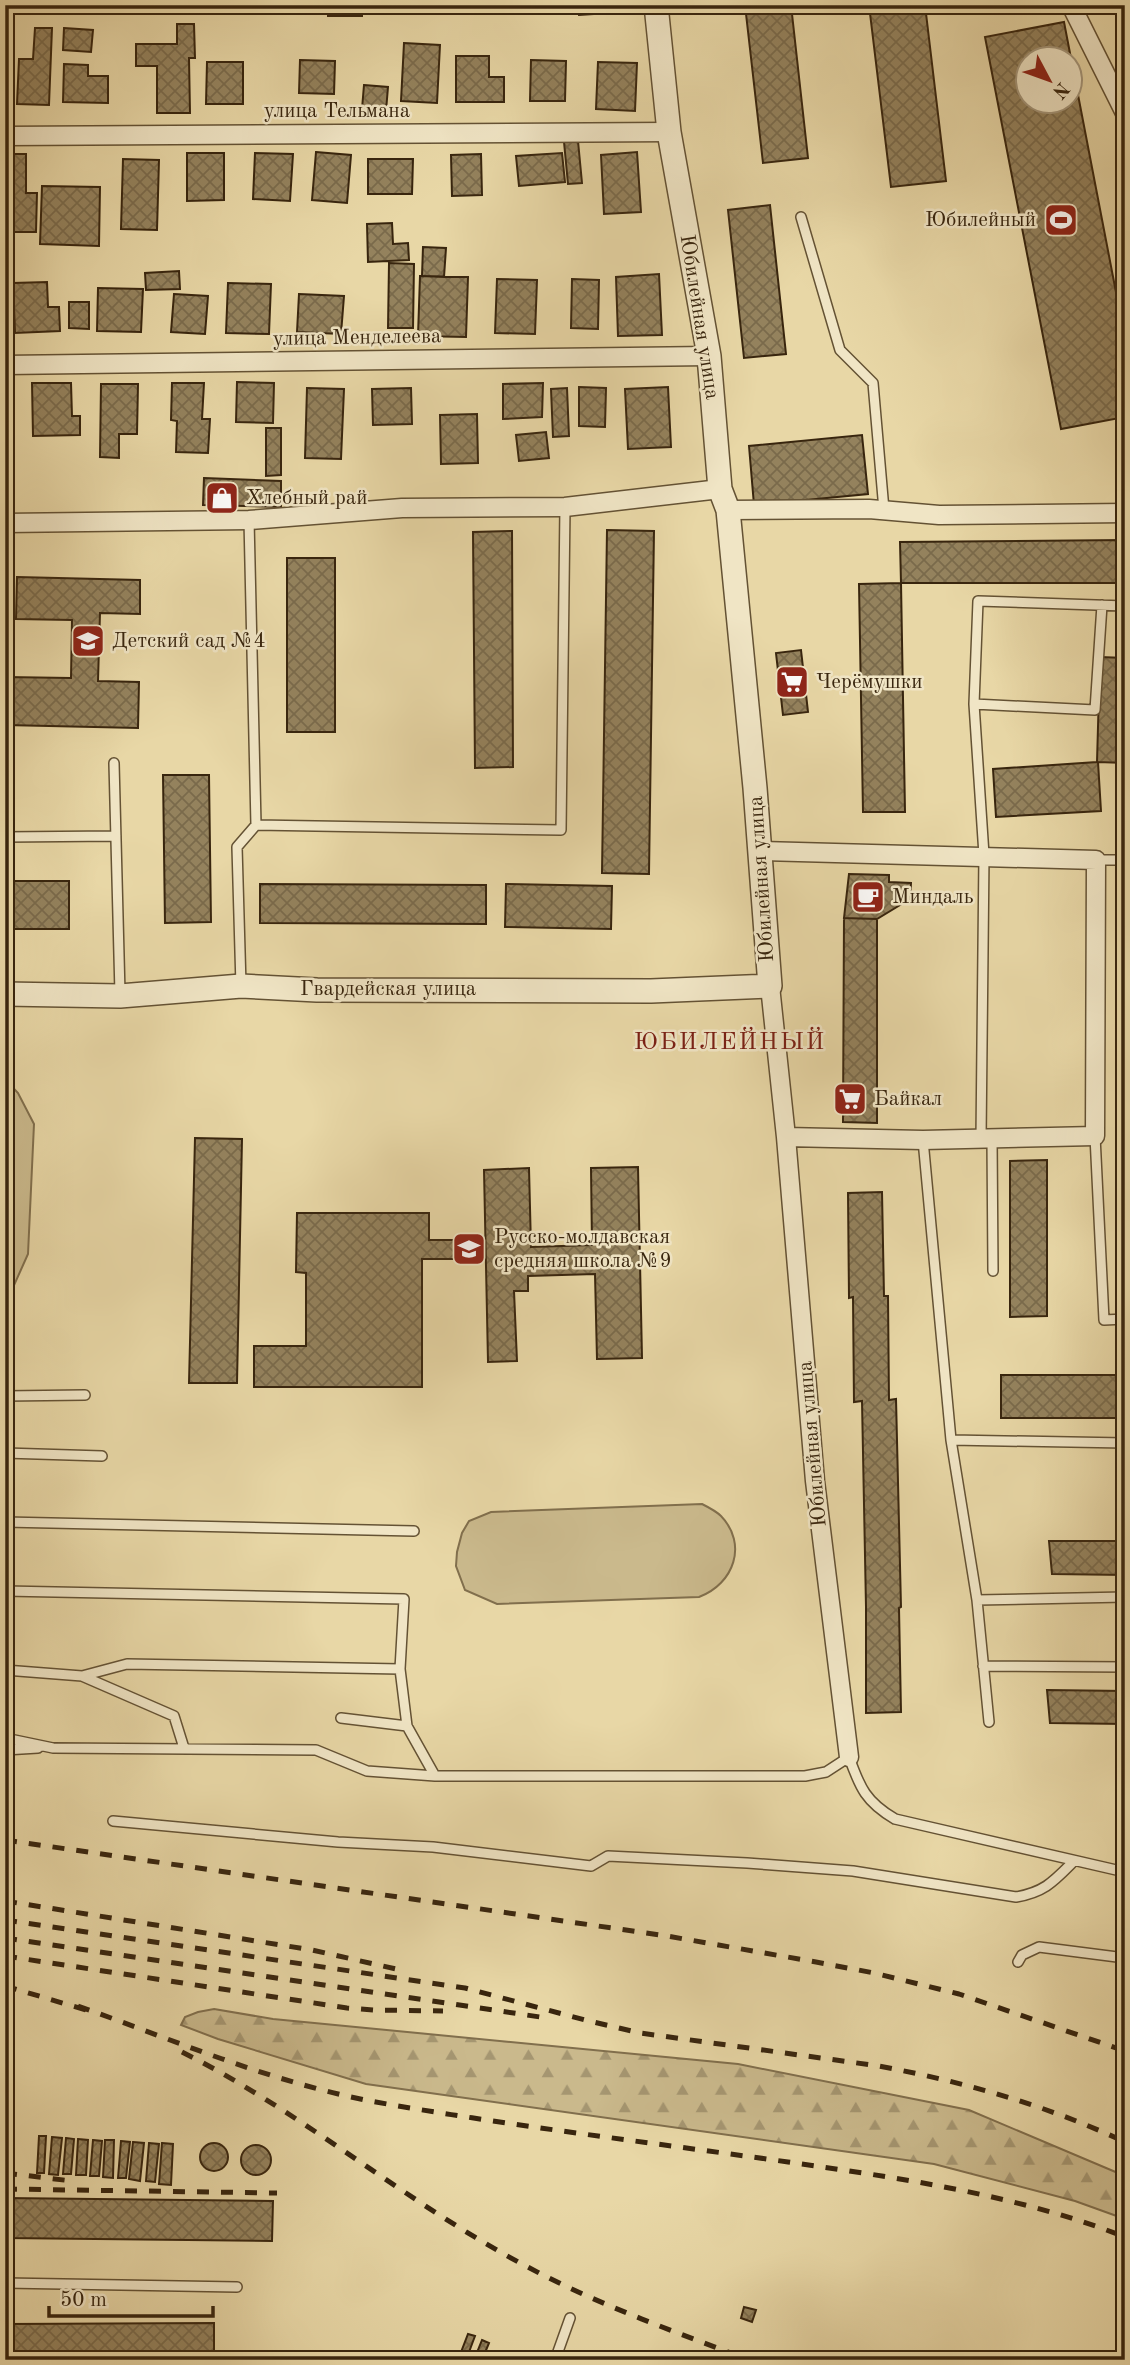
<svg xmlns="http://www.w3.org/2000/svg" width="1130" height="2365" viewBox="0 0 1130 2365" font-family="'Old Standard TT',serif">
<defs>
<pattern id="forest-firs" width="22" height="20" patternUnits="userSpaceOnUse" patternTransform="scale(1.75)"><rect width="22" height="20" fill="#cab98c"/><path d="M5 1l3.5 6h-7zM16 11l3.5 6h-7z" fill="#a59671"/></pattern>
<pattern id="building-cross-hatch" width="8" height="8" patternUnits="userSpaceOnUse" patternTransform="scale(1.75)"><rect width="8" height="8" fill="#94825d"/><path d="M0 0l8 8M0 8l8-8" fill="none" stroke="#7a6a4b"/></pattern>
</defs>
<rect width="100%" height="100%" fill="#e8d7a6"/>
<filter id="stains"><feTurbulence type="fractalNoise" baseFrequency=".00286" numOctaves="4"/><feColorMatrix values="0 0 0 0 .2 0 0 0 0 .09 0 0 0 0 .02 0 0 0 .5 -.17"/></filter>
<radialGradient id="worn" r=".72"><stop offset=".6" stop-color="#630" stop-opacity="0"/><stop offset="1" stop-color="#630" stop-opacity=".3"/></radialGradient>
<path fill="#cab98c" stroke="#816f4d" stroke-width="2" d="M5,1079L18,1093L34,1124L28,1254L11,1292L5,1298Z
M702,1504C708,1507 716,1511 721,1516C748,1544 734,1584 699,1597L497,1604L465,1590L456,1566L457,1552L462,1533L469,1521L491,1512Z"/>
<path fill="url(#forest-firs)" stroke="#816f4d" stroke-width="2" d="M214,2009L273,2019L738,2064L969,2110L1125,2176V2219L1075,2201L934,2164L366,2084L218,2039L181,2025L185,2017L198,2012Z"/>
<path fill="url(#building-cross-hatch)" stroke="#38250e" stroke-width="2" fill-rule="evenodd" d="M328,5H362V16H328Z
M578,5H609V13L579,15Z
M745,5H791L808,158L763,163Z
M869,5H925L946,181L891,187Z
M1064,22L1125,339V417L1061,429L985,37ZM1028,60H1070V102H1028Z
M177,24H194L195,58H189L190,113H157V66H136V44H177Z
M35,28H52L49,105L17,104L19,59H33Z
M64,28L93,30L91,52L63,50Z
M404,43L440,45L437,103L401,101Z
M456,56H489V77H504V102H456Z
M300,60L335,61L334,94L299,93Z
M531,60L566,61L565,101H530Z
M207,62H243V104H206Z
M598,62L637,63L635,111L596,109Z
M64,64L88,65V76H108V103L63,102Z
M364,85L388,87L386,111L362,109Z
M578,141L582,183L568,184L564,142Z
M316,152L351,155L347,203L312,200Z
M637,152L641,212L604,214L601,155Z
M187,153H224V200L187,201Z
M255,153L293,154L290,201L253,199Z
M562,153L565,182L519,186L516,156Z
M5,154H26V193H37L36,232H7Z
M481,154L482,195L452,196L451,155Z
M123,159L159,160L157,230L121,229Z
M368,159H413L412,194H368Z
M42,186L100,187L99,246L40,244Z
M770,205L786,354L744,358L728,210Z
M392,223L393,244L408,243L409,260L368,262L367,224Z
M423,247L446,248L444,277L422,276Z
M389,263L414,264L413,328H388Z
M179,271L180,289L146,290L145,273Z
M659,274L662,335L618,336L616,277Z
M420,276L468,277L466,337L418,336Z
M497,279L537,280L535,334L495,333Z
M572,279L599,280L598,329L571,328Z
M47,282L48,307H59L60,331L15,333L13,283Z
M228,283L271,284L269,334L226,333Z
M98,288L143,289L141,332L97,331Z
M174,294L208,296L205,334L171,332Z
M299,294L344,296L341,334L297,332Z
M69,302H89V329L69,328Z
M237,382L274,383L273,423L236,422Z
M32,383H71L72,416H80V435L33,436Z
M172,383H204L202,419H210L208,453L176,452L177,421L171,420Z
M543,383L542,417L503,419V384Z
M101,384H138L137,434H119V458L100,457Z
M579,387L606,388L605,427L579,426Z
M668,387L671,447L628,449L625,389Z
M307,388L344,389L341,459L305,458Z
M411,388L412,424L373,425L372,389Z
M567,388L569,436L553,437L551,389Z
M477,414L478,463L441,464L440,415Z
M266,428H281V475L266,476Z
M546,432L549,458L519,461L516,435Z
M862,435L868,494L754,505L749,446Z
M204,478L281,481V507L203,505Z
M607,530L654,531L649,874L602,873Z
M512,531L513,767L475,768L473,532Z
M1125,540V583H901L900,542Z
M287,558H335V732H287Z
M17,577L140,580V614L100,613L98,681L139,682L138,728L5,725L6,677L71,678L72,620L16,619Z
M901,583L905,812H863L859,584Z
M801,650L808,712L783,715L776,653Z
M1100,657L1125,658V763L1098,762L1101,811L996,817L993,769L1097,762Z
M163,775H209L211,922L165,923Z
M849,874L889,875V882L911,883L910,899L877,919L844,918Z
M5,881H69V929H5Z
M260,884L486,885V924L260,923Z
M506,884L612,886L611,929L505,927Z
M844,918L877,919V1123L843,1122Z
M195,1138L242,1139L237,1383H189Z
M1047,1160V1316L1010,1317V1161Z
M638,1167L642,1358L597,1359L595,1274L528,1276V1291H514L517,1361L488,1362L484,1170L529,1168L531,1247L592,1245L591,1168Z
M882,1192L884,1296H888L889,1400L896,1399L901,1607L899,1608L901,1712L866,1713V1607L862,1401L854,1402L853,1297L849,1298L848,1193Z
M297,1213H429V1240H485V1259H422V1387H254V1346H306V1273L296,1272Z
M1001,1375H1125V1418H1001Z
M1049,1541H1125V1575L1052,1574Z
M1047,1690L1125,1691V1724L1050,1723Z
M39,2136H46L44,2173H37Z
M52,2137L62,2138L58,2175L49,2174Z
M66,2138L74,2139L71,2174H63Z
M78,2139L88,2140L86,2175H76Z
M93,2140L102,2141L99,2176H90Z
M105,2140H114L113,2178L103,2177Z
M121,2141L130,2142L126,2178H118Z
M133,2142L144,2143L140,2181L129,2179Z
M149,2143L159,2144L155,2182L146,2181Z
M162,2143L173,2144L171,2185L159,2184Z
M200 2157a14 14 0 1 1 28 0a14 14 0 1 1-28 0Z
M241 2160a15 15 0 1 1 30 0a15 15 0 1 1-30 0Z
M5,2198L273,2201L272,2241L5,2238Z
M744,2307L756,2310L752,2322L741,2318Z
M214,2323V2360H5V2324Z
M468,2334L475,2336L466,2360H458Z
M482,2340L489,2343L482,2360H474Z"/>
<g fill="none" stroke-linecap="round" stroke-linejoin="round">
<defs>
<path id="service" d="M801,217L840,350L873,383L884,510
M249,520L256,825
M1102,605L1095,710L974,704L978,601L1125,606
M974,704L984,855L981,1139
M114,763L120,994
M5,837L116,836
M1096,860H1125
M241,986L237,847L256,825L561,830L565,507
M1095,1136L1104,1320L1125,1319
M992,1139L993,1271
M923,1140L951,1440L1125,1443
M5,1396L85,1395
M951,1440L977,1600L989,1722
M5,1453L102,1456
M5,1522L414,1531
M5,1591L404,1599L400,1669L407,1726L435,1776
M977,1600L1125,1597
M983,1666L1125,1667
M5,1670L82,1676L174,1716L184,1748
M82,1676L127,1664L400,1669
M341,1718L407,1726
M5,1738L53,1748L316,1750L367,1771L435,1776H805L826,1772L849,1757C860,1788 866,1802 895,1819L1125,1872
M5,1750L38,1748
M113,1821L338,1842L433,1847L591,1866L608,1856L747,1863L853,1871L1016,1897C1045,1892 1054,1881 1074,1861
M1018,1962L1022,1955L1039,1947L1125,1958
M5,2283L237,2287
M555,2360L570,2318"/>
<path id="minor" d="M1071,5L1125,113
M5,136L669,132
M5,365L709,356
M728,510L869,509L939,515L1125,513
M5,523L249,520L402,508L565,507L720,489
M759,851L1096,860L1095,1136L923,1140L786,1137
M770,986L786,1137L815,1481L849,1757"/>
<path id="tertiary" d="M5,994L120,996L241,986L317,990L651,991L770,986L755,788L728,510L720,489L709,356L669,132L656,5"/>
</defs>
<use href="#service" stroke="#645234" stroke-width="12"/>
<use href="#minor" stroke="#645234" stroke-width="21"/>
<use href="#tertiary" stroke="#645234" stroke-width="26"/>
<use href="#service" stroke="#f0e5c5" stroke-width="9"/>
<use href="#minor" stroke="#f0e5c5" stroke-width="18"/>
<use href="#tertiary" stroke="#f0e5c5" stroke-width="23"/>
<path stroke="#38250e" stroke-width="5" stroke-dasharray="12 12" stroke-linecap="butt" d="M5,1840L667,1936L816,1962L874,1973L959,1994L1125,2051
M5,1901L312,1950L405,1971
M5,1920L465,1988L585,2020L640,2033L879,2066C964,2082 1046,2105 1125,2142
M5,1938L547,2018
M5,1956L347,2008L374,2010L443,2011
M5,1986L86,2010
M78,2006C179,2042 280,2086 387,2104C520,2127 654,2143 788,2162C900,2178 1018,2195 1125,2237
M182,2052C302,2112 405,2202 524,2265C596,2304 673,2331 749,2360
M5,2173L72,2181
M5,2189L277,2193"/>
</g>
<defs>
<symbol id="stadium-square" viewBox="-11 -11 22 22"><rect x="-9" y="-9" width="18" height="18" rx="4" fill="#8f2418" stroke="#f0e5c5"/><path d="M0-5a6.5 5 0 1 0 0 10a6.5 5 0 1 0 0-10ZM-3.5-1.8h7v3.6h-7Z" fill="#fff"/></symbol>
<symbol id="shop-square" viewBox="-11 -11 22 22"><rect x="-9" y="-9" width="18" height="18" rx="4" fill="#8f2418" stroke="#f0e5c5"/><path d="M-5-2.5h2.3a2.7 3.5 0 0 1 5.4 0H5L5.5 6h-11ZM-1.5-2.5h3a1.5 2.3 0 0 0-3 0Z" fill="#fff"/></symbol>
<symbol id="school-square" viewBox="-11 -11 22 22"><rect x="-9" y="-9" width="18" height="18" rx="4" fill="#8f2418" stroke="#f0e5c5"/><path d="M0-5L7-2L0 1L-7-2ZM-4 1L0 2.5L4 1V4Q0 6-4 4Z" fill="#fff"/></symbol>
<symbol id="supermarket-square" viewBox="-11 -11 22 22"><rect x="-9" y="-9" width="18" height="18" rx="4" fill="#8f2418" stroke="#f0e5c5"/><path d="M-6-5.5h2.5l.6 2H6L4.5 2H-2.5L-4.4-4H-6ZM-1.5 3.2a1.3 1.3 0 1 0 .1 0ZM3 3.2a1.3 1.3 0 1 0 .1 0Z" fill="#fff"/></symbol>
<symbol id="cafe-square" viewBox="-11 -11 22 22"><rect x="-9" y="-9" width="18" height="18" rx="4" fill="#8f2418" stroke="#f0e5c5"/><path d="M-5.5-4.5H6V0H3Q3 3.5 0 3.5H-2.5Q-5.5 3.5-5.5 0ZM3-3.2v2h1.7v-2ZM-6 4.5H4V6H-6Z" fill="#fff"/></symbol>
</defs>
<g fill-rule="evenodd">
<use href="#stadium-square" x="1042" y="201" width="38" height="38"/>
<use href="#shop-square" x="203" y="479" width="38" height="38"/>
<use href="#school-square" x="69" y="622" width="38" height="38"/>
<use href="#supermarket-square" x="773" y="663" width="38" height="38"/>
<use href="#cafe-square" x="849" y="878" width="38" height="38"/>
<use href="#supermarket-square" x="831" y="1080" width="38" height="38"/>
<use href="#school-square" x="450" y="1230" width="38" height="38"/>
</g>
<g text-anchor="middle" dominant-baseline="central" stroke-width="5" stroke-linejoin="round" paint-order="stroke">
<g font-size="21" fill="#38250e" stroke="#f0e5c5">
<text x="337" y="111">улица Тельмана</text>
<text transform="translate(699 317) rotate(81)">Юбилейная улица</text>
<text transform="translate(357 338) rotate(-1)">улица Менделеева</text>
<text transform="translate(762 879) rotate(-94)">Юбилейная улица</text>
<text x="388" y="989">Гвардейская улица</text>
<text transform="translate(813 1444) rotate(-95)">Юбилейная улица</text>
</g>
<g font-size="21" fill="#38250e" stroke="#f0e5c5" text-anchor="start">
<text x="1036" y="220" text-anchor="end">Юбилейный</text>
<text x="246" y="498">Хлебный рай</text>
<text x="112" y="641">Детский сад №4</text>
<text x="816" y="682">Черёмушки</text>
<text x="892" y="897">Миндаль</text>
<text x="874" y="1099">Байкал</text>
<text x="494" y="1237">Русско-молдавская<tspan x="494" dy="24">средняя школа №9</tspan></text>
</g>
<g font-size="24" letter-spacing="2" fill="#7a1f14" stroke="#f0e5c5">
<text x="730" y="1043">ЮБИЛЕЙНЫЙ</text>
</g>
</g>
<rect width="1130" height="2365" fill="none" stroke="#e8d7a6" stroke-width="28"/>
<rect x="7" y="7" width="1116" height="2351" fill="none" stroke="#38250e" stroke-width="3.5"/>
<rect x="14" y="14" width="1102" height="2337" fill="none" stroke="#38250e" stroke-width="2"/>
<g transform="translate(1049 80) rotate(131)"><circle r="33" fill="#f0e5c5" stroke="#a6987c" stroke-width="2"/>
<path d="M0-5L12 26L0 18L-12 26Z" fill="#8f2418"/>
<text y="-10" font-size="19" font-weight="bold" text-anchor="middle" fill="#38250e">N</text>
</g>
<path d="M49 2306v10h164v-10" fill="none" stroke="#38250e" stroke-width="3.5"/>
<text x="60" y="2306" font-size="21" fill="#38250e" stroke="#f0e5c5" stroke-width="5" paint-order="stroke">50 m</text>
<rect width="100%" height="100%" filter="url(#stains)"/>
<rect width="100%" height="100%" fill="url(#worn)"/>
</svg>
